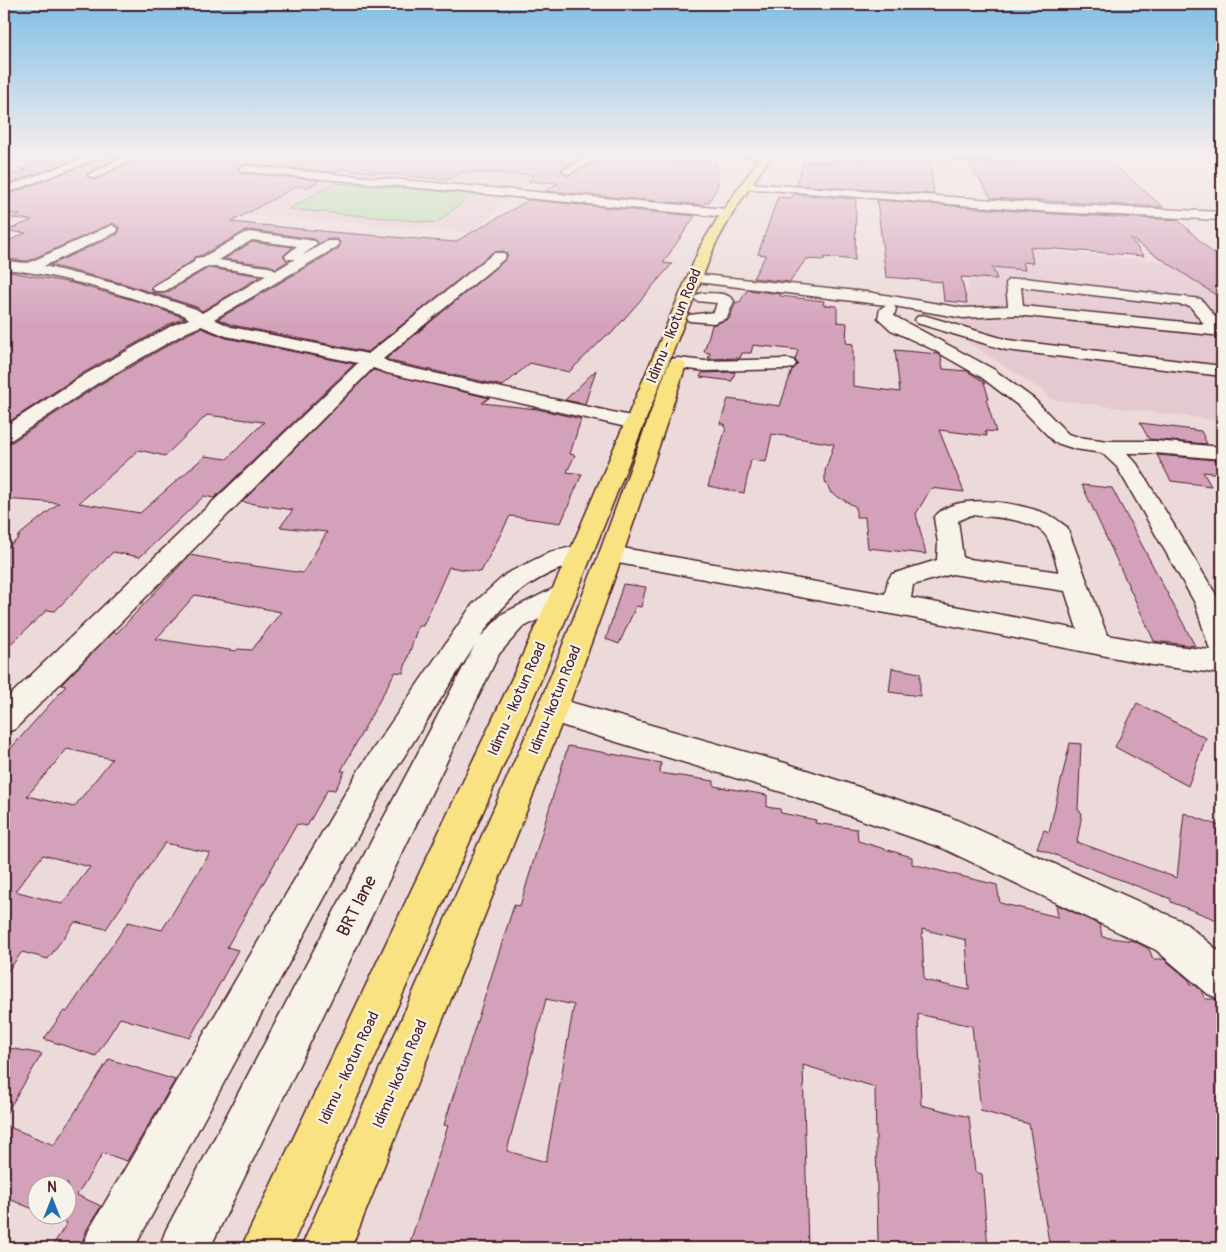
<svg xmlns="http://www.w3.org/2000/svg" width="1226" height="1252" viewBox="0 0 1226 1252" font-family="Pangolin,sans-serif">
<rect width="100%" height="100%" fill="#ecdada"/>
<filter id="ink" filterUnits="userSpaceOnUse"><feTurbulence type="fractalNoise" baseFrequency=".02" numOctaves="2"/><feDisplacementMap in="SourceGraphic" scale="10" xChannelSelector="R" yChannelSelector="G"/><feConvolveMatrix kernelMatrix="1 2 1 2 8 2 1 2 1" color-interpolation-filters="sRGB"/></filter>
<g filter="url(#ink)">
<path fill="#e5c9d1" d="M229,153L534,174L472,233L117,203Z
M962,243L1183,263L1222,290V421L1049,399L1045,392L967,342L962,334L963,313L969,279Z"/>
<path fill="#a8db9d" stroke="#797d64" d="M335,183L472,194L437,223L289,209Z"/>
<path fill="#d4a1bb" stroke="#4a1f2b" fill-rule="evenodd" d="M63,153H94L4,185V178L27,170L18,169Z
M115,153H127L87,173L86,176L93,180L98,179L146,153H592L560,170L567,176L611,153H641V156L669,157L668,161L716,162L718,186L708,203L705,202L703,205L545,191L558,183L528,181L535,175L462,172L448,180L342,169L336,172L244,164L238,167L240,173L320,180L309,187L297,186L231,222L331,232L455,242L529,200L695,216L663,263L672,264L610,335H607L569,372L530,363L503,386L394,362L386,359L505,260L508,255L504,251L493,252L368,352L232,325L218,319L338,249L341,243L337,239H327L319,244L315,239L250,230L245,231L202,255L194,257L192,261L151,287V289L155,293H166L208,268L261,276L202,311L197,307L125,284L50,265L118,234L120,228L113,223L28,261L4,259V243L26,233L6,231L32,220L12,218L20,215L4,213V196Z
M864,153H895V155L930,157L934,194L796,185L804,161L831,163L833,156L864,158Z
M1005,153H1100L1163,207L991,198L968,162L1014,163Z
M793,194L856,199L855,260L825,257L824,260L806,259L790,282L753,278L766,255L758,254L778,197L791,198Z
M877,200L1053,214L1178,220L1213,253L1222,254V299L1130,238L1144,256L1030,247L1033,263L1023,262L1025,270L992,267L997,279L961,277L967,303L944,301L942,282L886,277Z
M252,242L293,247L283,256L288,261L276,268L268,265L224,259Z
M4,271L72,283L140,302L185,318L172,323L83,373L4,425Z
M747,290L781,294L780,296L824,301L823,305L837,306V322L847,323L846,343L853,344V386L900,392L895,350L938,354L941,356L943,369L967,371L984,382L989,399H986L996,432L985,431L987,436L939,430L964,492L931,488L916,514L926,554L868,548L865,517H856V507L831,493L825,481V471L834,444L772,434L766,462L751,460L744,493L708,486L726,428L724,427L725,424H720L728,399L780,406L792,370L798,364L795,360L798,350L753,345L751,353H742L740,358L708,359L710,353L704,352L712,325L729,319L736,302H740Z
M201,328L226,338L354,364L214,498L204,496L140,557L113,552L55,611L47,610L4,650V550L20,537H17L59,503L4,499V444L12,442L99,385L186,335ZM207,415L264,422L227,459L205,456L140,513L79,503L139,450L165,456Z
M373,370L489,398L482,403L537,409L581,419L570,454L575,455L567,472L582,474L561,523L510,516L481,572L449,567L423,626H418L403,673L395,672L341,771H345L335,790L328,789L307,826L297,824L227,947L238,950L190,1038L120,1018L96,1056L44,1039L64,1011L67,1012L128,922L162,930L210,853L165,843L106,929L75,922L48,959L22,952L4,976V756L66,686L61,685L113,632L117,633L190,555L234,563L303,573L327,532L280,527L293,510L242,502ZM195,595L281,612L252,650L238,649L236,651L156,639ZM67,749L112,759L74,807L27,796ZM43,855L90,867L62,904L15,891Z
M596,370L585,404L565,400Z
M735,372L732,381L700,377L702,373Z
M1140,423L1201,431L1207,444L1149,439Z
M1157,455L1216,460L1222,474L1203,472L1211,486L1171,481Z
M1082,485L1112,488L1195,646L1154,641Z
M623,584L646,587L641,607L636,606L619,644L606,639Z
M892,668L920,673V696L889,692Z
M1137,703L1206,738L1188,786L1115,747Z
M1070,743L1081,744L1078,810L1082,813L1077,842L1177,878L1184,813L1222,827V922L1171,902V899L1037,848L1044,830L1049,832Z
M568,746L661,763L660,773L714,781V786L767,795V807L780,809L781,813L816,820L815,823L857,829L858,841L912,857V864L997,885L1000,903L1058,917L1056,904L1100,925L1102,937L1134,941L1149,949L1153,959H1164L1189,980L1191,985H1195L1201,990L1205,999H1214L1222,1002V1248H1050L1029,1124L981,1111L972,1026L918,1014L921,1105L969,1117L975,1172L982,1174L988,1248H897L878,1243L875,1087L803,1065L808,1248H408L448,1126L444,1125L514,905L520,906ZM922,929L966,940L969,990L924,980ZM546,999L574,1005L546,1162L507,1151Z
M4,1047L42,1054L4,1117Z
M109,1059L175,1080L127,1161L103,1153L77,1195L101,1206L87,1229L80,1248H51L67,1223L46,1214H68V1184H38V1211L4,1197V1125L54,1145Z"/>
<g fill="none" stroke-linecap="round" stroke-linejoin="round">
<defs>
<path id="minor" d="M99,153H113L4,194V187Z
M131,153H144L98,177L94,178L88,175Z
M596,153H609L571,173L567,174L562,171Z
M737,153H771L772,154C766,159 743,158 737,153Z
M942,153L980,155L995,153L993,158L980,161L938,158L937,156L938,154Z
M244,166L727,209L733,213L727,217L240,171L239,169Z
M746,183L1053,204L1222,212V220L1053,212L742,188L740,186Z
M112,225L118,229L117,232L44,266L125,286L196,309L202,313L267,275L208,266L165,291H155L152,288L155,285L194,262L195,258L203,257L245,233L250,232L315,241L317,244L302,256L327,241H337L339,244L337,247L214,319L231,327L368,354L494,253H504L506,256L504,259L383,359L393,364L635,417L642,419L645,423L642,427L635,429L387,373L373,368L15,729L4,733V701L358,363L226,336L201,326L185,333L98,383L11,440L4,442V427L84,375L173,325L189,319L184,315C126,296 66,275 4,269V261L28,263ZM252,240L297,246L285,256L287,259H295L275,271L273,268L268,267L219,260Z
M694,274L867,292L963,308L1008,306L1006,283L1008,280L1024,278L1201,299L1222,325V336L1016,315L963,318L894,306L896,309L894,316L993,369L1034,399L1068,434L1078,437L1108,441H1155L1222,447V459L1155,453H1127L1137,464L1221,603L1222,674L1152,665L929,621L602,560L599,554L602,548L611,546L885,594L888,580L892,574L937,560L938,543L934,518C953,490 1025,503 1051,516C1057,519 1062,524 1067,527L1107,635L1152,643L1210,650L1195,603L1117,467L1102,453L1075,449L1054,442L1020,407L981,377L932,349L891,330L878,318L880,309L886,305L689,281L687,278L689,275ZM1021,287L1190,306L1204,324L1023,306ZM971,515C991,517 1038,518 1048,539C1053,549 1055,561 1059,572L963,558L958,521ZM952,574L1065,591L1077,629L911,598L913,585Z
M702,293C713,294 727,291 734,301L727,318L714,323L689,321L687,318L689,315L714,312L717,303L697,301L694,298L697,295Z
M923,315L1008,340L1222,366V376L1006,350L917,323L915,320L917,317Z
M678,358L705,361L787,359L793,360L796,364L793,368L787,369L705,371L672,367L669,363L672,359Z
M581,545L590,547L593,553L590,559C539,573 508,593 480,638L502,614L554,588L563,586L572,588L576,595L572,602L522,628L499,654L210,1248H159L166,1230L475,645L384,788L134,1248H82L89,1230L360,768L472,605L506,574L550,552Z
M552,697L785,763L950,817L1184,922L1222,954V1000L1208,994L1156,950L942,848L785,793L541,719L537,710L541,701Z"/>
<path id="major" d="M763,153H773L733,213L715,245L593,553L537,689L291,1248H241L507,689L569,553L701,245L721,213Z
M677,360L683,361L686,365L623,554L567,710L351,1248H301L537,710L599,554L668,365L671,361Z"/>
</defs>
<use href="#minor" stroke="#4a1f2b" stroke-width="3"/>
<use href="#major" stroke="#4a1f2b" stroke-width="3"/>
<use href="#minor" fill="#f7f3e8" fill-rule="evenodd"/>
<use href="#major" fill="#f8e281" fill-rule="evenodd"/>
</g>
</g>
<linearGradient id="sky" x2="0" y2="1"><stop stop-color="#7fbfe5"/><stop offset="0.47" stop-color="#f6eeee"/><stop offset="1" stop-color="#f6eeee" stop-opacity="0"/></linearGradient>
<rect width="1226" height="328" fill="url(#sky)"/>
<g text-anchor="middle" dominant-baseline="central" stroke-width="4.5" stroke-linejoin="round" paint-order="stroke">
<g font-size="15" fill="#4a1f2b" stroke="#f7f3e8">
<text transform="translate(674 326) rotate(-68)">Idimu - Ikotun Road</text>
<text transform="translate(517 699) rotate(-66)">Idimu - Ikotun Road</text>
<text transform="translate(555 700) rotate(-68)">Idimu-Ikotun Road</text>
<text transform="translate(349 1068) rotate(-65)">Idimu - Ikotun Road</text>
<text transform="translate(400 1074) rotate(-67)">Idimu-Ikotun Road</text>
</g>
<g font-size="18" fill="#4a1f2b" stroke="#f7f3e8">
<text transform="translate(357 906) rotate(-63)">BRT lane</text>
</g>
</g>
<rect width="1226" height="1252" fill="none" stroke="#f7f3e8" stroke-width="20"/>
<rect x="10" y="10" width="1206" height="1232" fill="none" stroke="#4a1f2b" stroke-width="2" filter="url(#ink)"/>
<g transform="translate(52 1200)"><circle r="24" fill="#f7f3e8" stroke="#b29e9c"/>
<path d="M0-4L9 19L0 12L-9 19Z" fill="#1f6fb2"/>
<text y="-8" font-size="14" font-weight="bold" text-anchor="middle" fill="#4a1f2b">N</text>
</g>
</svg>
